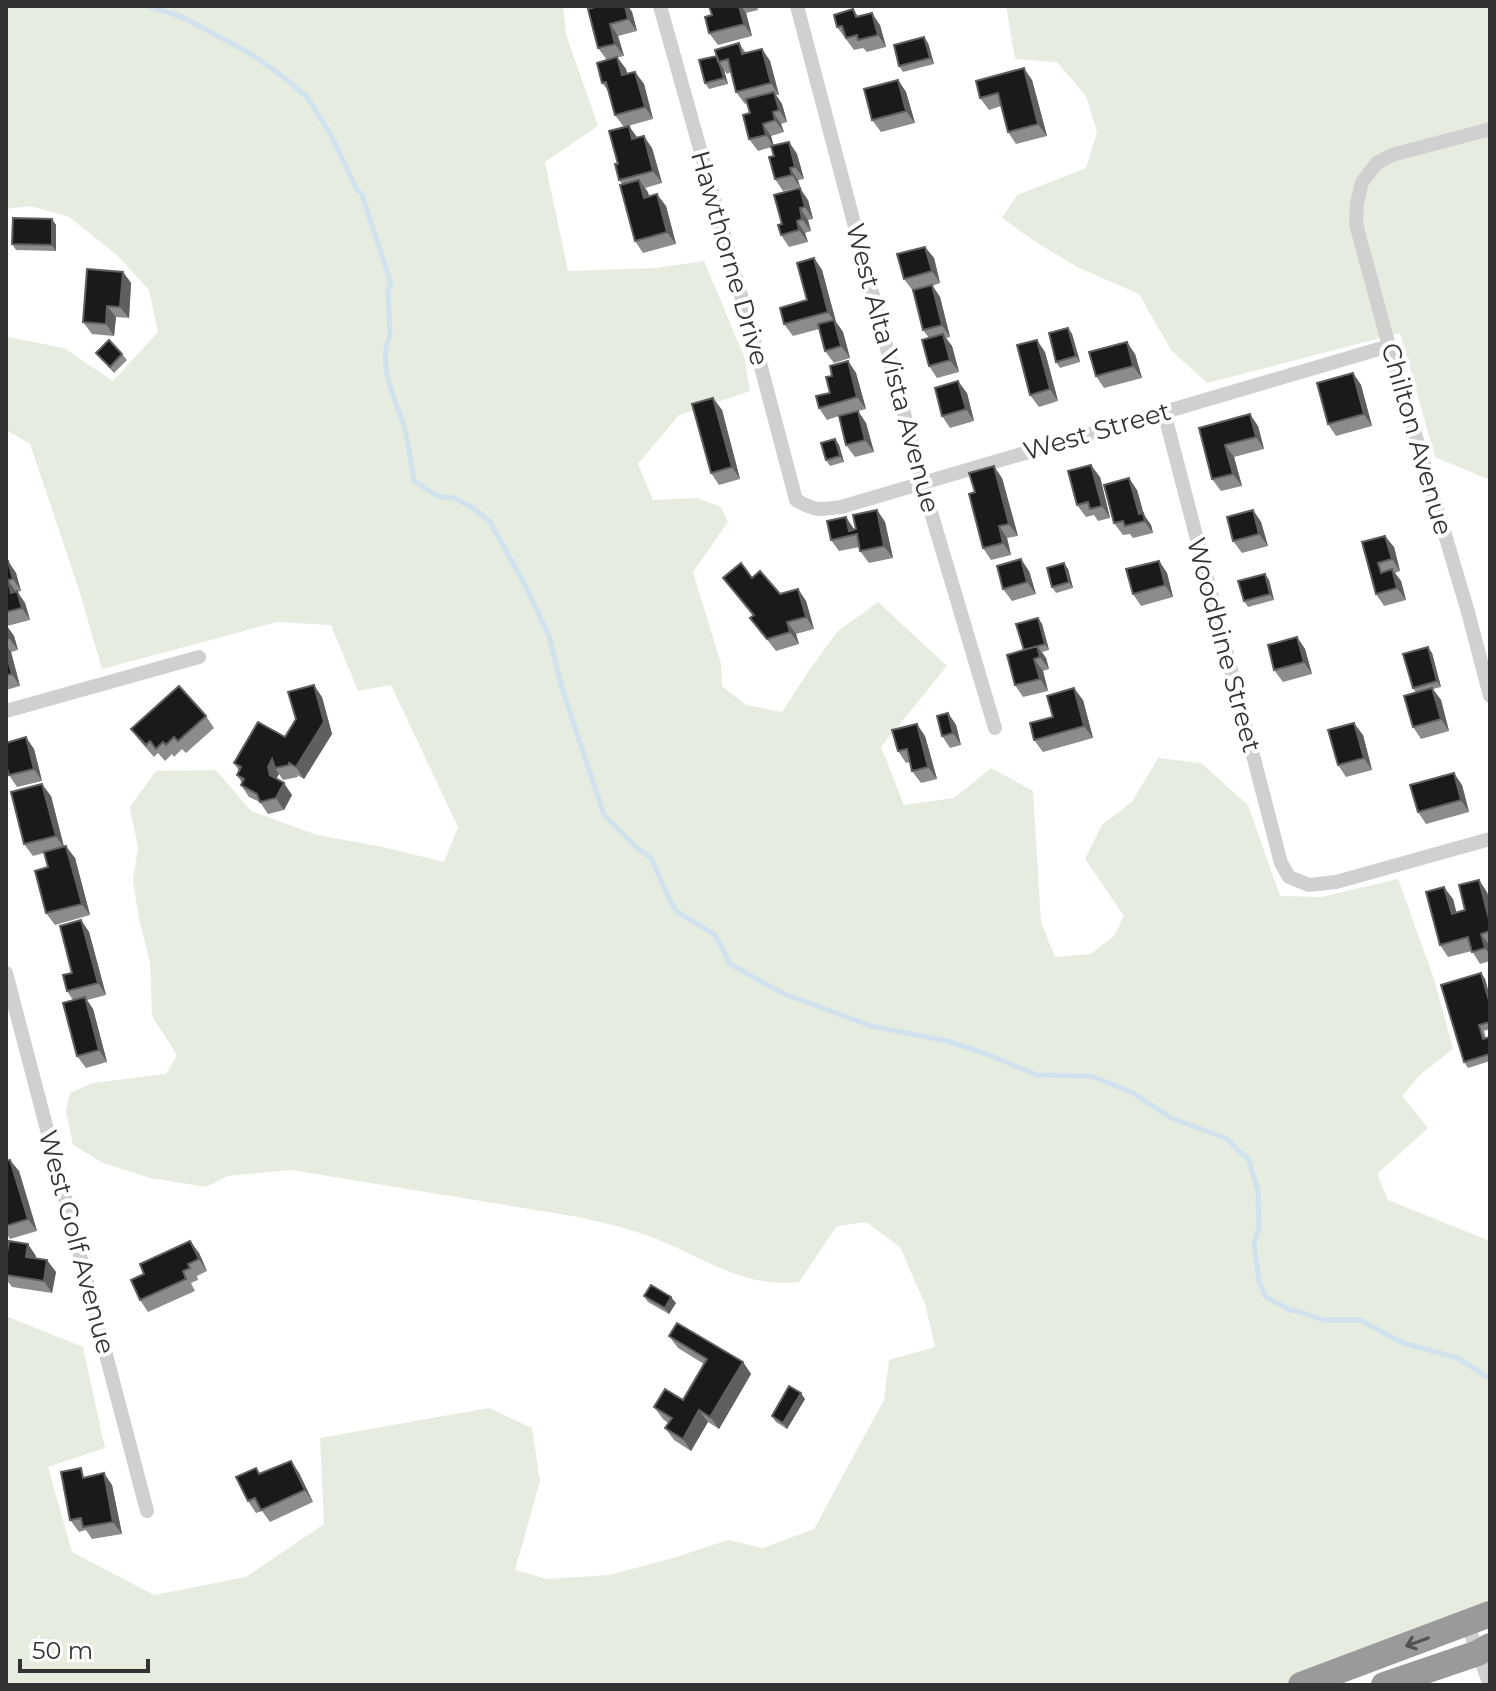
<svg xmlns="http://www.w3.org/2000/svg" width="1496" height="1691" viewBox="0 0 1496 1691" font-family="Montserrat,sans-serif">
<rect width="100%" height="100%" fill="#fff"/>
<path fill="#e6ecdf" d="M6,6H563L566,34L598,126L545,162L568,271L656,268L704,261L744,356L750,391L679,415L638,464L653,500L697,498L721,507L728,522L693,572L721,664L722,686L746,705L782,712L810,669L838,631L878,602L947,666L881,747L904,805L954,798L991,768L1033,791L1041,922L1055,957L1091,954L1114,936L1124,916L1085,859L1102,825L1132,802L1158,758L1201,763L1248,805L1280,896L1321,897L1398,879L1434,979L1453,1049L1421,1074L1402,1096L1428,1128L1377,1174L1388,1200L1490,1241V1614L1301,1685H6V1316L83,1347L105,1448L48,1467L72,1552L154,1595L246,1577L324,1524L320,1438L489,1408L532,1428L540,1481L515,1570L547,1579L610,1575L673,1558L728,1540L763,1548L814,1529L884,1400L889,1360L935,1347L925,1304L900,1247L866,1222L837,1226L799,1282C747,1289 703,1258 657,1239C632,1229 605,1223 578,1217L291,1170L228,1176L206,1187L150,1178L103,1163L73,1145L66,1111L70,1093L93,1083L166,1074L177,1055L152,1016L150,962L139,919L133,880L138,848L130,807L156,771L216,770L251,811L317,835L383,847L444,862L458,827L391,685L358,691L331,625L277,622L102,669L80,593L30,444L6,430V339L8,337L64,348L113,381L158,332L149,290L116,254L69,217L30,206L6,209Z
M1006,6H1490V480L1435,457L1400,333L1207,383L1171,350L1139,294L1077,267L1033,240L1002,218L1017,195L1086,168L1097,132L1086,96L1057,62L1015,59Z"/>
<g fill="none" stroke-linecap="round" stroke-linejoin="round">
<path stroke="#cfe2ee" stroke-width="5" d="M148,6L182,17L251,54L282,76L307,97L331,135L357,190L362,195L391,283L388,290L390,336C376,366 397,401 405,430C409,446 411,464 414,481L434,494L442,497L454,498L473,508L490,522L526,587L549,636L562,688L604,815L637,848L651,858L667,894L676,911L715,935L728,959V963L782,993L871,1026L947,1041L984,1053L1037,1075L1090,1076L1099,1079L1133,1093L1171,1118L1228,1139L1237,1150L1248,1158L1258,1191L1259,1228L1254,1244L1259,1281L1266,1297L1290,1310L1298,1311L1323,1320H1360L1403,1343L1458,1358L1490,1379"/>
<path stroke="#d0d0d0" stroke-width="14" d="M660,6L761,367L796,500C815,511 820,510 841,507L1389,346
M797,6L922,482L995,728
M1490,129L1392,155L1377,163L1362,182L1357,203L1356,224L1389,346L1468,612L1490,696
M1164,412L1281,863L1289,877L1309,885L1336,882L1490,839
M6,711L199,657
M6,973L147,1511
M1467,1623L1490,1685"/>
<path stroke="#9a9a9a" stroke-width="26" d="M1301,1685L1490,1614
M1384,1685L1478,1653L1490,1646"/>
</g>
<path fill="#8c8c8c" d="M595,6H628L632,12L637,31L618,36L624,56L607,60L598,48Z
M709,6H757L758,10L746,13L752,36L718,45L709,33L712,15Z
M853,9L858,16L880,25L886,47L867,52L863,48L854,50L837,27Z
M739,43L746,53L762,49L770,61L779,95H776L782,104L787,122L781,124L784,132L771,136L774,146L789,142L797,154L804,179L798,180L800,187L783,191L775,179L774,156L772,147L758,151L749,139L750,113L747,103L745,104L736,92L731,72L727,74L724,70L728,84L709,89L705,83L717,56Z
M928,43L934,64L903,72L899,66Z
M617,57L626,69L627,74L635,72L644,84L653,119L624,127L615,115L610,93L602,83Z
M898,80L906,92L915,123L881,132L872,120Z
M1032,80L1047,136L1016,144L1008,132L1001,106L989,110L980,98Z
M637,138L652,148L662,183L645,188L649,197L666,206L676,244L643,253L635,241L623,185L619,180L618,164Z
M808,200L813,219L808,220L811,231L805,233L808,242L789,247L781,235L782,224Z
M52,219L56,225V251L16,250L12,244Z
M925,247L934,258L940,283L932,286L940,297L950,337L946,338L952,346L959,372L937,378L929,366V338L923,330L913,291L904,279Z
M814,258L822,270L836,322L843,332L850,358L834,363L825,351L819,329L793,336L784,324L807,300Z
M123,272L131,283L129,318L116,317L114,336L92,334L83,322Z
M1068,328L1072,334L1080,362L1060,368L1056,362Z
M1045,352L1058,401L1039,407L1030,395Z
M96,353L122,354L127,360L114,373Z
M1135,354L1142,378L1104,388L1096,376Z
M848,361L856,373L866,409L858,411L866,423L874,452L855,457L846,445L839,416L827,420L819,408L830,393L832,376Z
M1353,373L1361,385L1372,426L1336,436L1328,424Z
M967,393L974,421L950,428L942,416Z
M713,398L722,410L740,479L719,485L711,473Z
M1258,426L1264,449L1234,457L1242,486L1221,491L1212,479L1199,428Z
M835,439L839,445L844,462L830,466L826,460Z
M1100,477L1110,518L1098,521L1094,515L1086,517L1077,505Z
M1002,478L1018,536L1007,538L1011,555L991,560L983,548L975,492Z
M1137,490L1144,515L1151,525L1153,533L1133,538L1130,534L1123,535L1114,523Z
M877,510L885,522L893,558L869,563L860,551V547L839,551L831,540L856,529Z
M1253,510L1261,522L1268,546L1242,553L1233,541Z
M1362,542L1394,547L1400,571L1395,573L1401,581L1406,600L1384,606L1376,594Z
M6,561H8L16,573L21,591L17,592L25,603L30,620L7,626L14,636L18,650L11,652L20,686L6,690Z
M1159,561L1167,573L1173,597L1141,606L1133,594Z
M1068,569L1073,588L1056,593L1052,587Z
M1029,571L1036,594L1012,601L1003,589Z
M723,578L780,594L798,589L806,601L814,629L796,634L799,644L776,651L750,618L753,616Z
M1269,580L1274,600L1248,607L1244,601Z
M1038,618L1042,624L1049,650L1042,652L1046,658L1049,669L1043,671L1048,691L1023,697L1015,685L1024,650Z
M1297,637L1305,649L1312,674L1283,682L1274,670Z
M1432,653L1441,687L1433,689L1441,700L1449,731L1421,739L1413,727L1416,693L1413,688Z
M322,697L332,734L304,779L297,775L298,777L283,780L279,774L276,779L292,795L284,810L268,814L260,802L249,797L241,785L242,783L237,775L239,771L234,763L285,737Z
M1083,700L1093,738L1043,752L1034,740L1053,717Z
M948,713L956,725L961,745L950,748L942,736Z
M206,716L214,728L186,753L182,749L174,757L172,754L165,761L158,753L154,757L140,741L131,729Z
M1363,735L1372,770L1346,777L1338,765Z
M925,736L937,779L921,783L912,771L910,762L906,763L898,751Z
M34,749L42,781L17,787L9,775Z
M1462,785L1469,812L1426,824L1418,812Z
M51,796L64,846L75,858L90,915L55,925L46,913L48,867L44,853L33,856L24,844Z
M1487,892L1490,903V961L1480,964L1472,951L1448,957L1440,945L1453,899L1456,912L1465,910Z
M81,920L89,932L106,995L87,1000L93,1009L107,1062L86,1068L77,1056L73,1000L67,991L72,973Z
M1481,973L1485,979L1490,997V1029L1484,1031L1486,1038L1490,1037V1061L1468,1068L1464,1062Z
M6,1161L19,1171L37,1231L10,1239L6,1233Z
M190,1241L199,1253L207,1271L197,1276L198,1280L191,1283L195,1291L148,1312L140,1300L144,1274Z
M36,1256V1258L56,1272L52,1293L12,1287L6,1279V1258Z
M644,1296L676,1303L669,1314L648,1302Z
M669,1336L743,1362L751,1374L719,1429L708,1422L691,1451L674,1440L665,1428L668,1423L663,1419L654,1407L683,1400L704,1364L678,1348Z
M805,1399L787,1429L776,1422L772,1416Z
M291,1461L299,1473L313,1502L270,1522L262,1511L256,1513L248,1501L256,1468L260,1474Z
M87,1477L112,1485L122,1534L92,1539L86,1530L79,1532L70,1520Z"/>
<path fill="#5f5f5f" d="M625,6H628L632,12L637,31L628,19Z
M739,6H741L746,13L752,36L744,24Z
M872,13L880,25L886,47L878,35Z
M610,24L618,36L624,56L615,44Z
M924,37L928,43L934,64L930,58Z
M762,49L770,61L779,95L771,83Z
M617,57L626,69L631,87L622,75Z
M720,64L724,70L728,84L724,78Z
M1024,68L1032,80L1047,136L1038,124Z
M635,72L644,84L653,119L645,107Z
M898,80L906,92L915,123L906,111Z
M774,92L782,104L787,122L779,110Z
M773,112L781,124L784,132L775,120Z
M763,124L771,136L774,147L766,135Z
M629,126L637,137L641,151L632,139Z
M644,136L652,148L662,183L653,171Z
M789,142L797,154L804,179L795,167Z
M790,168L798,180L800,187L792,175Z
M639,180L648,192L653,210L644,198Z
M800,188L808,200L813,219L805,207Z
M657,194L666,206L676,244L667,232Z
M800,208L808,220L811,231L802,219Z
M52,219L56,225V251L52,245Z
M797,221L805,233L808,242L799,230Z
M925,247L934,258L940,283L932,271Z
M814,258L822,270L836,322L843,332L850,358L841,346L835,322L828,312Z
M123,272L131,283L129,318L120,307Z
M932,285L940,297L950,337L942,325Z
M107,306L116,317L114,336L106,324Z
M1068,328L1072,334L1080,362L1076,356Z
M943,334L952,346L959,372L950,360Z
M1037,340L1045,352L1058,401L1050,389Z
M1127,342L1135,354L1142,378L1133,366Z
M848,361L856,373L866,409L857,397Z
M1353,373L1361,385L1372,426L1364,414Z
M958,381L967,393L974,421L966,409Z
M713,398L722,410L740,479L732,467Z
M858,411L866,423L874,452L865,440Z
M1250,414L1258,426L1264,449L1256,437Z
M835,439L839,445L844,462L840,456Z
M1225,445L1234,457L1242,486L1233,474Z
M1091,465L1100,477L1110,518L1102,506Z
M994,466L1002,478L1018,536L1009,524Z
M1129,478L1137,490L1144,515L1151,525L1153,533L1139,514Z
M877,510L885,522L893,558L884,546Z
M1253,510L1261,522L1268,546L1259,534Z
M846,517L854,529L855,535L849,531Z
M999,526L1007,538L1011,555L1003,543Z
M1385,536L1394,547L1400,571L1392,559Z
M1021,559L1029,571L1036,594L1027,582Z
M8,561L16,573L21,591L13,579Z
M1159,561L1167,573L1173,597L1165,585Z
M1064,563L1068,569L1073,588L1069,582Z
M1392,569L1401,581L1406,600L1397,588Z
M1265,574L1269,580L1274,600L1270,594Z
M8,580L16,592L11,593Z
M798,589L806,601L814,629L806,617Z
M17,591L25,603L30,620L22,608Z
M1038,618L1042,624L1049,650L1045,644Z
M787,622L796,634L799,644L790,632Z
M6,625L14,636L18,650L9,638Z
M1297,637L1305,649L1312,674L1304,662Z
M6,645L11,652L20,686L12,674L6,653Z
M1037,646L1046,658L1049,669L1040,657Z
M1428,647L1432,653L1441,687L1437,681Z
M1034,659L1043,671L1048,691L1040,679Z
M314,685L322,697L332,734L304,779L296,767Z
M1074,688L1083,700L1093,738L1084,726Z
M1432,688L1441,700L1449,731L1441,719Z
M948,713L956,725L961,745L953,733Z
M1354,723L1363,735L1372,770L1364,758Z
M917,724L925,736L937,779L928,767Z
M26,737L34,749L42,781L34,769Z
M272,759L275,768L279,774L276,779L270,775L268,767Z
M1454,773L1462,785L1469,812L1461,800Z
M284,783L292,795L284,810L276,798Z
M42,784L51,796L64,848L56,836Z
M66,846L75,858L90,915L82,904Z
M1479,880L1487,892L1490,903V923Z
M1444,887L1453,899L1460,926L1452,914Z
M81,920L89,932L106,995L98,983Z
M1481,934L1490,946V955L1485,948Z
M1481,973L1485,979L1490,997V1004Z
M85,997L93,1009L107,1062L99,1050Z
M10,1160L19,1171L37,1231L28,1219Z
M190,1241L199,1253L207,1271L199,1259Z
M28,1244L36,1256L35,1269L26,1257Z
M47,1260L56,1272L52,1293L44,1281Z
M671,1297L676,1303L669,1314L665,1308Z
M743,1362L751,1374L719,1429L710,1417Z
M801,1393L805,1399L787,1429L783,1423Z
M699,1410L708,1422L691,1451L683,1439Z
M291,1461L299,1473L313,1502L305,1490Z
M104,1473L112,1485L122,1534L113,1522Z"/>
<path fill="#1a1a1a" stroke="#5f5f5f" stroke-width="2" d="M595,6H625L628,19L610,24L615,44L598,48L588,9L595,7Z
M709,6H739L744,24L709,33L705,17L712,15Z
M853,9L856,17L872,13L878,35L858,40L857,35L846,38L842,26L837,27L834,15Z
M924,37L930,58L899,66L894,45Z
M739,43L742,54L762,49L771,83L736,92L728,59L718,62L715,50Z
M717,56L724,78L705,83L699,60Z
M617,57L622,75L635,72L645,107L615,115L606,82L602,83L597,63Z
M1024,68L1038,124L1008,132L998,93L980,98L976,81Z
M898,80L906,111L872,120L864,89Z
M774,92L779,110L773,112L775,120L763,124L766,135L749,139L743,115L750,113L746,99Z
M629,126L632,139L644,136L653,171L619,180L615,164H618L609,131Z
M789,142L795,167L790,168L792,175L775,179L769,157L774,156L771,146Z
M639,180L644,198L657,194L667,232L635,241L620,185Z
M800,188L805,207L800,208L802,219L797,221L799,230L781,235L778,225L782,224L774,195Z
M13,218L52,219V245L12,244Z
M925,247L932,271L904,279L897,254Z
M814,258L828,312L784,324L780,308L807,300L797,263Z
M87,269L123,272L120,307L107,306L106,324L83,322Z
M932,285L942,325L923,330L913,290Z
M834,320L841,346L825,351L818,324Z
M1068,328L1076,356L1056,362L1049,333Z
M943,334L950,360L929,366L922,340Z
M109,340L122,354L110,367L96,353Z
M1037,340L1050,389L1030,395L1017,345Z
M1127,342L1133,366L1096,376L1089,352Z
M848,361L857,397L819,408L816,396L830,393L826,377L832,376L830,366Z
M1353,373L1364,414L1328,424L1317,383Z
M958,381L966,409L942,416L935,388Z
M713,398L732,467L711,473L692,404Z
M858,411L865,440L846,445L839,416Z
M1250,414L1256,437L1225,445L1233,474L1212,479L1199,428Z
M835,439L840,456L826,460L821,443Z
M1091,465L1102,506L1090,509L1088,502L1077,505L1068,471Z
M994,466L1009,524L999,526L1003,543L983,548L969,494L975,492L969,473Z
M1129,478L1139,514L1143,513L1145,521L1125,526L1123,521L1114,523L1104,485Z
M877,510L884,546L860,551L857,534L831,540L827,521L846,517L849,531L856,529L853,515Z
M1253,510L1259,534L1233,541L1227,517Z
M1385,536L1392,559L1378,563L1381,573L1392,569L1397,588L1376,594L1362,542Z
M1021,559L1027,582L1003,589L997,566Z
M6,561H8L13,579L8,580L11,593L17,591L22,608L6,612Z
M1159,561L1165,585L1133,594L1126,569Z
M741,563L752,578L760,571L780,594L798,589L806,617L787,622L790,632L767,639L750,618L754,615L723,578Z
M1064,563L1069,582L1052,587L1047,568Z
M1265,574L1270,594L1244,601L1238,581Z
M1038,618L1045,644L1024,650L1016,624Z
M6,626L9,638L6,639Z
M1297,637L1304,662L1274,670L1268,645Z
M1037,646L1040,657L1034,659L1040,679L1015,685L1007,655Z
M1428,647L1437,681L1413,688L1403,654Z
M6,653L12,674L6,675Z
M314,685L324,722L296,767L289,763V765L275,768L272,759L268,767L270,775L284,783L276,798L260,802L257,794L241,785L244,779L237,775L241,767L234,763L258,722L285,737L296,719L288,692Z
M179,686L206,716L178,741L174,737L166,745L163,742L156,749L150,741L146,745L131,729Z
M1074,688L1084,726L1034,740L1030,723L1053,717L1047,696Z
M1432,688L1441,719L1413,727L1404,696Z
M948,713L953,733L942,736L937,716Z
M1354,723L1364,758L1338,765L1328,730Z
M917,724L928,767L912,771L907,749L898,751L892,730Z
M26,737L34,769L9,775L6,765V743Z
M1454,773L1461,800L1418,812L1410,785Z
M42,784L56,836L24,844L11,792Z
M66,846L82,904L46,913L35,871L48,867L44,852Z
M1479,880L1490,923V931L1481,934L1485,948L1472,952L1468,937L1440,945L1426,892L1444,887L1452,914L1465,910L1459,885Z
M81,920L98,983L67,991L63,975L72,973L60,926Z
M1481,973L1490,1004V1022L1479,1025L1483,1039L1490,1037V1054L1464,1062L1441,985Z
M85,997L99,1050L77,1056L63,1003Z
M10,1160L28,1219L6,1226V1161Z
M9,1241L28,1244L26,1257L47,1260L44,1281L6,1275V1258Z
M190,1241L199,1259L188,1264L190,1268L183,1271L186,1279L140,1300L131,1280L144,1274L140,1264Z
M651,1285L671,1297L665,1308L644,1296Z
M677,1323L743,1362L710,1417L699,1410L683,1439L665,1428L672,1418L654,1407L665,1389L683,1400L707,1359L669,1336Z
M789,1386L801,1393L783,1423L772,1416Z
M291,1461L305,1490L261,1510L255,1498L248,1501L236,1477L256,1468L259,1474Z
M81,1468L83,1478L104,1473L113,1522L83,1527L81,1518L70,1520L61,1472Z"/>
<defs><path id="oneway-shaft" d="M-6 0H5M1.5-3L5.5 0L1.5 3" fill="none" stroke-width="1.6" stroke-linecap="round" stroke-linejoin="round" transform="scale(2)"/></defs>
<use stroke="#525252" href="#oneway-shaft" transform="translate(1417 1642) rotate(160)"/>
<g text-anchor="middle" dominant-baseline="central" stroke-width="8" stroke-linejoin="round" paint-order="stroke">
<g font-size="26" fill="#333" stroke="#fff">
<text transform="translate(730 258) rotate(74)">Hawthorne Drive</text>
<text transform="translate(893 368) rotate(75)">West Alta Vista Avenue</text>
<text transform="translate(1097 431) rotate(-16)">West Street</text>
<text transform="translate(1417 439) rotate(74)">Chilton Avenue</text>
<text transform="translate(1224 645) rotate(75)">Woodbine Street</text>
<text transform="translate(77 1242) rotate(75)">West Golf Avenue</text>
</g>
</g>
<rect width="1496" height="1691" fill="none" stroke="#333333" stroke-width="16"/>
<path d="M20 1659v12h128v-12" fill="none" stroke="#333333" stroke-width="4"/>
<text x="32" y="1659" font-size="24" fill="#333333" stroke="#ffffff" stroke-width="6" paint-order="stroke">50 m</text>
</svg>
